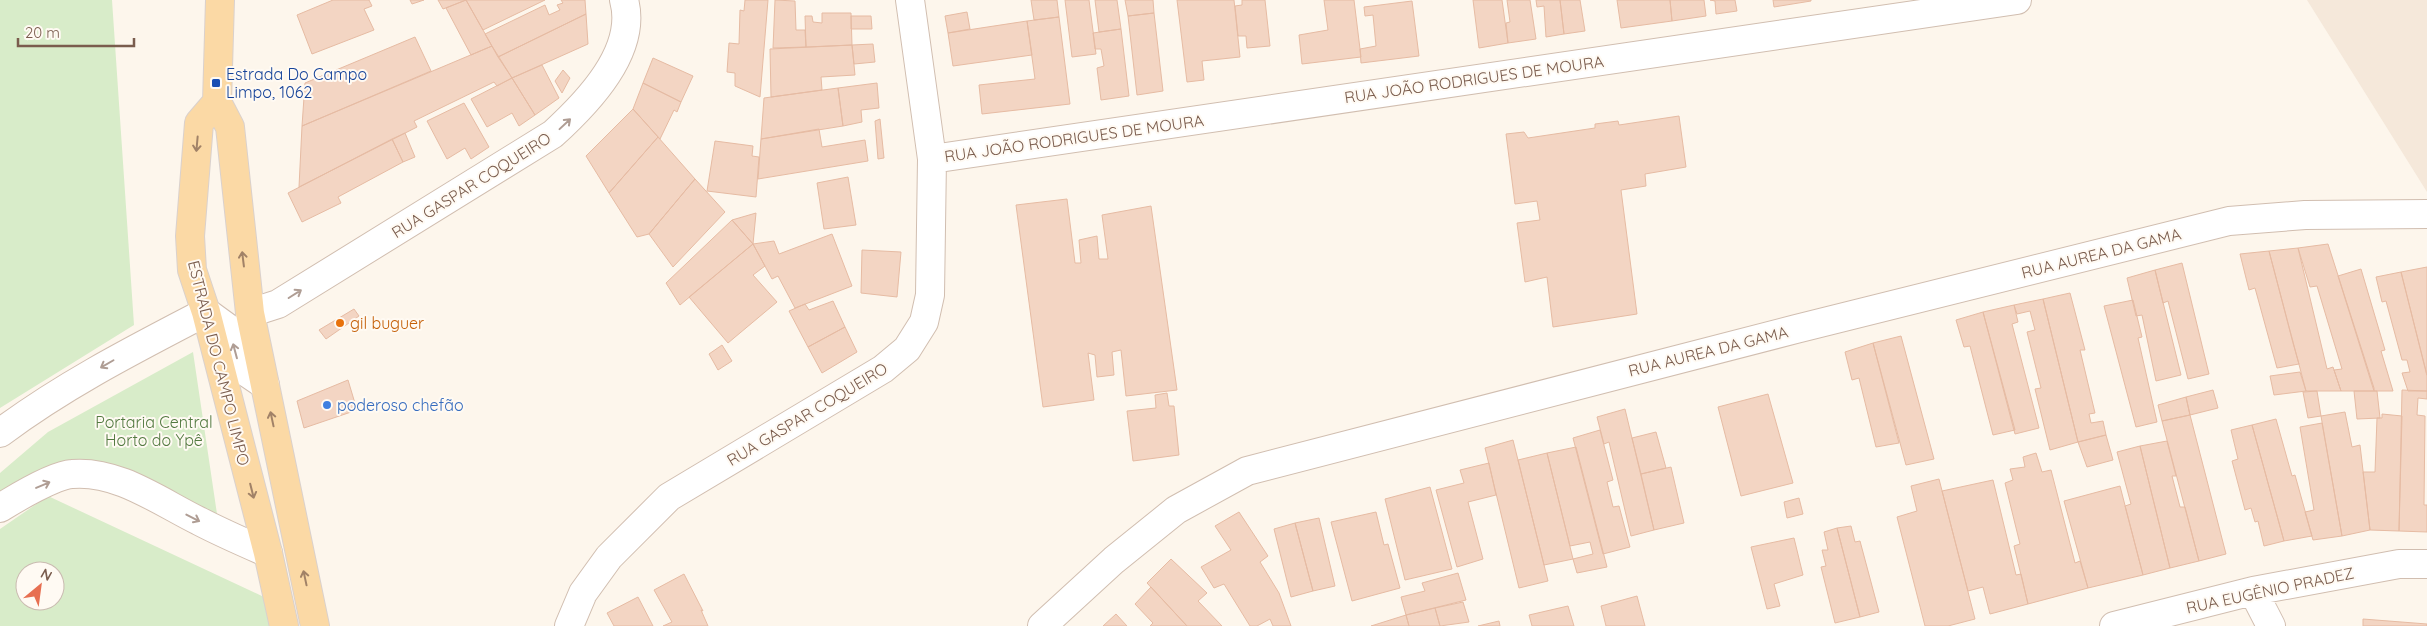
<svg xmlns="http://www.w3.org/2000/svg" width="2427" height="626" viewBox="0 0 2427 626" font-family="Quicksand,sans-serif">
<rect width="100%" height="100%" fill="#fdf6ec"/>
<path fill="#f5e8da" d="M2307,0H2427V192Z"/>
<path fill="#d8ecc9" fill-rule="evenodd" d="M0,0H112L134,325L0,408Z
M193,352L217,514L109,467L0,502V473L48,432Z
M48,496L264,597L271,626H0V529ZM25,571H55V601H25Z"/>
<path fill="#f3d5c3" stroke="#e6bba3" d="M333,0H369L372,6L364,9L374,30L312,54L297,15Z
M410,0H424L412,4Z
M438,0H466L443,9Z
M466,0H545L483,30Z
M466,0L492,46L471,55L446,8Z
M561,0H585L586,14L498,57L485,34L545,5L549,15L560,10L557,5L563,3Z
M745,0H768L760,97L735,86V73L727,72L729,43L739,44L740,10L744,11Z
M775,0L795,1L796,30H805L806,47L773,48Z
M1031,0H1057L1059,17L1034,20Z
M1065,0H1089L1096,54L1072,57Z
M1095,0H1117L1121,29L1099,32Z
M1125,0H1153L1154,13L1128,16Z
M1177,0H1234L1240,57L1202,61L1204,80L1187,82Z
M1242,0H1265L1270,46L1247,48L1246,36H1238L1235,6L1242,5Z
M1324,0H1354L1361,57L1302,64L1299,35L1328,30Z
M1473,0H1502L1508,43L1479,48Z
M1507,0H1530L1536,39L1508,43L1506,23L1510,22Z
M1536,0H1560L1564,34L1546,37L1544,6L1537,7Z
M1560,0H1580L1585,31L1564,34Z
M1617,0H1670L1672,21L1621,28Z
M1670,0H1704L1706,16L1672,21Z
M1710,0H1735L1737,11L1716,14L1715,1Z
M1773,0H1811V1L1774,7Z
M1412,1L1419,56L1361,63L1360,49L1376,46L1373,15L1365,16L1364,7Z
M967,12L970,29L948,33L945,16Z
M822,13H851L852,45L806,47L805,16H812L813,22L822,23Z
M1154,13L1163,91L1137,95L1128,16Z
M586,14L588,44L512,78L498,57Z
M851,16H871L872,29H851Z
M1059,17L1070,104L982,114L979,85L1035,79L1027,21Z
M1027,21L1032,55L953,66L948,33Z
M1121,29L1129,96L1101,100L1097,68L1104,66L1101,49H1095L1093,33Z
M415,37L431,71L302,126L305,83Z
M873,44L875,62L854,64L852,45Z
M852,45L855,75L821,77L822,90L771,97L770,49Z
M492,46L512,78L497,86L494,82L414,121L417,127L299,187L302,126Z
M653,58L693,76L681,102L643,83Z
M542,65L559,98L535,115L512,78Z
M563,70L570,78L562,93L555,81Z
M512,78L535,115L519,126L512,113L487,127L471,99Z
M643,83L681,102L677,112L674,110L660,139L633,109Z
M877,83L879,108L861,110L862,122L843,126L838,88Z
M838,88L843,126L761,139L764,98Z
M464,103L489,147L471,159L465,148L447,159L427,121Z
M633,109L658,137L609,193L586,156Z
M1679,116L1686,167L1645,174L1646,186L1621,190L1637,314L1553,327L1547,277L1525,282L1517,223L1540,220L1537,201L1515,204L1506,134L1524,132L1528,138L1595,128V124L1618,121L1619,125Z
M880,119L884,158L878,159L875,121Z
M819,129L822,147L865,140L868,161L758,179L761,139Z
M405,133L415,157L403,162L392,139Z
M658,137L695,179L649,234L637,237L609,193Z
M392,139L403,162L338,197L341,203L302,222L288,193Z
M715,141L753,146L752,156L759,157L756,197L707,191Z
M848,177L856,225L824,229L817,183Z
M695,179L725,212L673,267L649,234Z
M1067,199L1075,263H1081L1079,240L1097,236L1099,259H1108L1102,215L1151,206L1177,390L1126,396L1121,350L1112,352L1114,375L1097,377L1095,355L1088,353L1094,400L1043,407L1016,205Z
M756,213L753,244L732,220Z
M732,220L753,244L680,305L666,283Z
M832,234L852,286L795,308L778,276L772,279L753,244L774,241L779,254Z
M753,244L765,266L753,275L777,302L728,343L689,297Z
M2328,244L2374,388V391H2341L2334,370L2342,369L2317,286L2310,287L2298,248Z
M2298,248L2327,369L2333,367L2341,391H2306L2269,251Z
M862,250L901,252L897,297L861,293Z
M2269,251L2293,343L2299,364L2277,368L2255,288L2249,290L2240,254Z
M2182,263L2209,374L2188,379L2168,301L2163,303L2155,270Z
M2427,267V375L2401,272Z
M2361,269L2385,350L2381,351L2393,391H2374L2338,276Z
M2155,270L2181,375L2156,381L2142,315L2136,316L2127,278Z
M2401,272L2427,376V391H2408L2402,373L2410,372L2407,360H2402L2386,301L2382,302L2376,277Z
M2070,293L2085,350H2080L2095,413L2089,414L2091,423L2103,421L2106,435L2078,442L2043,299Z
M2043,299L2078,442L2050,450L2035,389L2041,388L2027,332L2035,330L2030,311L2017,314L2014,305Z
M2133,300L2142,337L2138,338L2157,422L2136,427L2104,306Z
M833,301L845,327L808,347L789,311L805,304L809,310Z
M2014,305L2018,322L2012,324L2039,428L2015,434L1983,312Z
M354,309L359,316L326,339L319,330Z
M1983,312L2015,430L1993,435L1970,346L1964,347L1956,320Z
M845,327L857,352L822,373L808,347Z
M1901,336L1934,459L1906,465L1873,343Z
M1873,343L1899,443L1876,447L1859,378L1852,380L1845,352Z
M722,345L732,361L718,370L709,354Z
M2300,372L2306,391L2274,395L2270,376Z
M348,380L357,410L304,428L297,401Z
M2213,390L2218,408L2190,415L2186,397Z
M2402,390L2427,391V399L2418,398L2417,415L2425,416L2424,505H2427V532L2399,531Z
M2317,391L2321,416L2308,418L2303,392Z
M2354,391H2377L2380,418L2357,419Z
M1167,393L1169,406H1174L1179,455L1133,461L1127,411L1156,408L1155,395Z
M1768,394L1793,483L1741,496L1718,407Z
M2186,397L2190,415L2162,421L2158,405Z
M1625,409L1654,530L1631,536L1609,442L1604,444L1597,417Z
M2345,412L2352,447L2360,445L2370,530L2342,536L2321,416Z
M2382,414L2402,416L2399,531L2370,530L2363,472H2375L2377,418H2382Z
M2190,415L2226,554L2199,561L2162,421Z
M2276,419L2292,476L2295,475L2312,536L2284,541L2252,425Z
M2322,423L2342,536L2313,540L2305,512L2314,510L2300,427Z
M2252,425L2284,541L2264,546L2258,521L2255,522L2251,508L2245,510L2232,461L2238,459L2231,430Z
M1600,430L1613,480L1607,482L1613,507L1619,506L1630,547L1603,554L1573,438Z
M1656,432L1666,468L1641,474L1632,438Z
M2106,435L2113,460L2087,467L2078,442Z
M1513,440L1548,581L1519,588L1485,448Z
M2167,441L2176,476H2172L2180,507H2185L2199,561L2170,568L2140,446Z
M2140,446L2170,568L2143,575L2125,506L2131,504L2117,452Z
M1576,447L1607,567L1577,573L1573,559L1593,554L1590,542L1570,546L1547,453Z
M1547,453L1573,559L1544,565L1518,460Z
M2036,453L2042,472L2051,470L2075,563L2080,561L2088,588L2028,604L2014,546L2020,544L2005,483L2013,480L2010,469L2025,467L2023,457Z
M1489,463L1496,495L1468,502L1483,559L1457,567L1436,490L1464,483L1460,470Z
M1671,467L1684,523L1654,530L1641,474Z
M1939,479L1975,619L1948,626H1925L1897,517L1917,511L1911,486Z
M1993,480L2016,575L2021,574L2028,604L1990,614L1983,587L1968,591L1942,491Z
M2120,486L2143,575L2088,588L2064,501Z
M1430,487L1452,569L1405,580L1385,499Z
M1799,498L1803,514L1787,518L1784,502Z
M1239,512L1268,556L1260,562L1279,593L1291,626H1273L1270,619L1257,626H1250L1224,584L1214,588L1201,567L1231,550L1215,526Z
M1376,512L1384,545L1388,544L1400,588L1352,601L1331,522Z
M1319,518L1335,586L1313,591L1295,523Z
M1295,523L1313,591L1291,597L1274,529Z
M1851,526L1855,542L1860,541L1879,612L1860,617L1837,528Z
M1837,528L1860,617L1835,623L1821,567L1826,566L1822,550H1828L1824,532Z
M1794,538L1803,575L1774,584L1780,606L1767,609L1751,547Z
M1171,559L1207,593L1198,601L1222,626H1187L1147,583Z
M1458,573L1466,600L1406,615L1401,597L1425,591L1422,583Z
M684,574L703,611L701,610L708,626H663L672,622L654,590Z
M1151,587L1187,626H1150L1153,623L1135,604Z
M1637,596L1645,626H1606L1601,606Z
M638,597L653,626H614L607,613Z
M1463,602L1469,622L1440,626L1435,608Z
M1568,606L1574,626H1532L1529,615Z
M1435,608L1440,626H1409L1406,615Z
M1116,614L1127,626H1103Z
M1406,615L1409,626H1371Z
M2363,619L2427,624V626H2363Z
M1499,621L1500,626H1478Z"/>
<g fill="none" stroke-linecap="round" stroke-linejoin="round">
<defs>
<path id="street" d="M932,159L2017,0
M250,313L278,304L553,134C587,103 638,51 624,0
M0,433C64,385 135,349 206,312L228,328L240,368L265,385
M0,508C16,498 55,475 72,474C118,470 160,502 199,521C222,533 245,543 268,553
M2253,591L2271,626
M569,626L583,593L609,557L669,497L883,369L907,349L924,322L930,295L932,159L910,0
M1042,626L1114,560L1176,510L1247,471L1796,329L2229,221L2305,215L2427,214
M2114,626L2253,591L2399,564H2427"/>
<path id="primary" d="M220,0L217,102L230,127L250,313L315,626
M217,102L199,123L190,236L192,270L206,312L268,553L284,626"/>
</defs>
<use href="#street" stroke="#d1beb0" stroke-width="30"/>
<use href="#primary" stroke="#dad1cd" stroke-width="30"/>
<use href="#street" stroke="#fff" stroke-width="28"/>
<use href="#primary" stroke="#fbd9a5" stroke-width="28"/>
</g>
<defs><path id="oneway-shaft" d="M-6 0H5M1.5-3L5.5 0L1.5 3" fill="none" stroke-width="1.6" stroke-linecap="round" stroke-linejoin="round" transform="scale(1.25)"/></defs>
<g stroke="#af9d94">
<use href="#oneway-shaft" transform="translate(565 124) rotate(-43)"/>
<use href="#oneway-shaft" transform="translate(295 294) rotate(-32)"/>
<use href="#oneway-shaft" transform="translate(235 351) rotate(-105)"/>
<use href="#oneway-shaft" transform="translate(107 364) rotate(150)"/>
<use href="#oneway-shaft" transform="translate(43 485) rotate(-23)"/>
<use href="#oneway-shaft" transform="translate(193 518) rotate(27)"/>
</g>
<g stroke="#a18267">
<use href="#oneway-shaft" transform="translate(197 144) rotate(95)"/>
<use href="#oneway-shaft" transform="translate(243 259) rotate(-97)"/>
<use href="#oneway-shaft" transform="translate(272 419) rotate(-102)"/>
<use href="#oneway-shaft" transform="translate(252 491) rotate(76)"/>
<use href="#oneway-shaft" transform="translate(305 578) rotate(-102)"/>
</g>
<rect fill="#1a4fb4" stroke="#fffaf3" stroke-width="2" x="211" y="78" width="10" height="10" rx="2.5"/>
<circle fill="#e8710a" stroke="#fffaf3" stroke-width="2" cx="340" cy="323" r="5"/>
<circle fill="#3f7fe0" stroke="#fffaf3" stroke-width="2" cx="327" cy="405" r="5"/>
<g text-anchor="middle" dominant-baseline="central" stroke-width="4" stroke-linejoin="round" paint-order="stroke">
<g font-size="16" fill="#164399" stroke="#fffaf3" text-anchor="start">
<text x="226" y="74">Estrada Do Campo<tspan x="226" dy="18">Limpo, 1062</tspan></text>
</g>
<g font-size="16" fill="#7a5c4d" stroke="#fffaf3">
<text transform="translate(1474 79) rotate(-8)">RUA JOÃO RODRIGUES DE MOURA</text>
<text transform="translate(1074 138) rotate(-8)">RUA JOÃO RODRIGUES DE MOURA</text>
<text transform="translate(471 185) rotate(-32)">RUA GASPAR COQUEIRO</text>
<text transform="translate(2101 253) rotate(-14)">RUA AUREA DA GAMA</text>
<text transform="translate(1708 351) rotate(-14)">RUA AUREA DA GAMA</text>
<text transform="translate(219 363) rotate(76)">ESTRADA DO CAMPO LIMPO</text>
<text transform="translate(807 414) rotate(-31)">RUA GASPAR COQUEIRO</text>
<text transform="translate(2270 590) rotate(-12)">RUA EUGÊNIO PRADEZ</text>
</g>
<g font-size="16" fill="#c56008" stroke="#fffaf3" text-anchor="start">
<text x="350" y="323">gil buguer</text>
</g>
<g font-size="16" fill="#366cbe" stroke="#fffaf3" text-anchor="start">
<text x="337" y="405">poderoso chefão</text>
</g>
<g font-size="16" fill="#537a41" stroke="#fffaf3">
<text x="154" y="422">Portaria Central<tspan x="154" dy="18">Horto do Ypê</tspan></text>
</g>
</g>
<g transform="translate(40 586) rotate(29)"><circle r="24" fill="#fffaf3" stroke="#cabbb1"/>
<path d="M0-4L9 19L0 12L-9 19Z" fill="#e76f51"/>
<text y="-8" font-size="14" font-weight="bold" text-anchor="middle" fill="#7a5c4d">N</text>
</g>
<path d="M18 38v8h116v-8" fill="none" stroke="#7a5c4d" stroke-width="2.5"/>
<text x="25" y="38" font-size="15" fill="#7a5c4d" stroke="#fffaf3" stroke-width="4" paint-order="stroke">20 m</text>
</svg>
